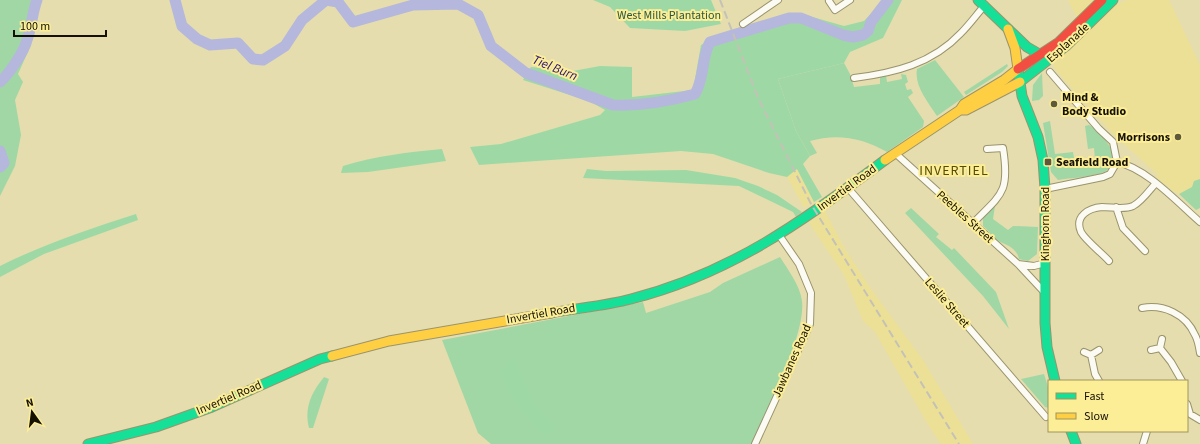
<svg xmlns="http://www.w3.org/2000/svg" width="1200" height="444" viewBox="0 0 1200 444" font-family="'Source Sans 3',sans-serif">
<rect width="100%" height="100%" fill="#e5ddae"/>
<path fill="#ece096" d="M1068,0H1095L1077,18Z
M1127,0H1169L1200,65V179L1194,181L1192,187L1179,194L1173,191L1157,178V174L1114,135L1054,68V64L1115,5Z
M796,167L814,202L804,208L783,169Z
M825,211L845,249L871,289L923,360L973,444H941L927,423L875,332L863,321L844,275L809,223Z"/>
<path fill="#a1d7a5" d="M0,0H41L31,45L18,74L23,82L15,100L21,135L15,166L0,196Z
M935,60L964,97L937,116C928,102 914,86 917,69Z
M844,63L850,74L854,87L880,84V76L886,75L887,82L902,79L901,74L906,75L908,82L905,84L907,90L911,89L913,93L908,97L924,121L923,127L887,152C863,138 837,133 810,141L817,153L810,156L796,131L778,79Z
M1007,64L1008,66L1002,72L966,95L964,92Z
M1042,73L1043,96L1039,100L1032,101L1033,85Z
M1050,121L1055,154L1073,152L1075,163L1095,159L1094,148L1088,149L1085,126L1089,125C1102,132 1127,161 1104,172C1093,177 1070,178 1058,180L1051,172L1043,123Z
M1200,179V208L1196,210L1179,194L1192,187L1194,181Z
M995,206L993,219L1008,230L1013,226L1038,227L1037,254L1028,261L1019,259C1017,249 1008,245 1000,242C995,239 988,230 983,226V218Z
M911,208L939,234L936,237L952,250L954,248L996,292L1009,329L983,296L905,213Z
M780,257C788,270 800,285 802,301C806,335 766,411 751,444H491L478,433L442,340L643,302L646,313L710,292L723,283Z
M1044,374L1049,390V408L1045,407L1021,379Z"/>
<path fill="#9ed9a5" d="M593,0H711L721,24L685,31L630,28L610,7Z
M884,0H902L883,38L850,52L844,63L778,79L796,131L810,156L803,164L822,197L814,202L797,169L787,177L769,173L713,154L681,151L479,165L470,147L501,144L600,115L605,110L589,101L523,80L531,67L573,71L600,66L632,67V97L693,90L701,45L710,40L783,16L802,14L844,26L864,21Z
M442,149L446,161L368,172L341,173L343,166C375,156 409,152 442,149Z
M587,169L606,171L686,170L735,178L758,186L777,195L802,212L796,217L793,212L739,186L583,178Z
M136,214L138,220L44,254L0,277V266C44,244 89,229 136,214Z
M513,357L534,405L555,427L545,435C522,412 514,401 501,372Z
M324,377L329,379L313,428H309C304,408 311,393 324,377Z"/>
<g fill="none" stroke-linecap="round" stroke-linejoin="round">
<path stroke="#b5b7dc" stroke-width="11" d="M175,0L182,26L197,39L210,45L238,43L253,59L263,60L285,46L302,20L326,0L338,2L353,22L413,5L458,4L478,15L491,46L526,73L613,105C639,106 670,101 695,94C705,77 701,58 710,42L789,18H801L843,35L853,37L863,35L868,31L871,22L888,0
M0,82C9,74 24,52 27,40C32,27 32,13 37,0
M0,151L4,163L0,167"/>
<defs>
<path id="street" d="M829,1L835,10L850,0
M743,24L778,0
M854,78C894,73 932,64 961,33C970,24 977,14 985,5
M895,153L1018,264L1045,293
M1117,162C1146,168 1177,202 1200,222
M848,188L1046,417
M1045,189L1103,177L1110,174L1117,162L1113,142L1099,129L1050,72
M1116,207L1123,228L1145,251
M973,223C1002,194 1010,192 1003,148L987,149
M1109,261C1102,253 1086,241 1081,232C1074,216 1089,208 1102,207C1112,207 1124,210 1133,206C1141,202 1149,191 1155,184
M1018,264L1034,266L1045,263
M1142,308C1163,304 1186,314 1195,335C1198,340 1199,347 1200,353
M1160,348L1171,362L1182,381
M1151,350L1160,348L1162,339
M1084,352L1091,355L1099,350
M1091,355L1095,374L1099,381
M1187,404L1190,414L1200,420
M755,444L810,324L811,293L799,264L779,235
M1143,444L1147,431"/>
<path id="fast" d="M978,0L1027,47L1039,54
M1018,69L1022,96L1038,137L1043,160L1045,189V323L1047,347L1055,381
M1020,82L1066,46L1113,0
M551,313C577,308 605,306 631,299C730,274 805,220 885,160
M1071,431L1076,444
M88,444L156,427L212,407L320,359L332,356"/>
<path id="slow" d="M960,110H966L1020,82
M885,160L960,110L964,104L1004,80L1018,69L1015,48L1008,29
M332,356L389,341L551,313"/>
<path id="jam" d="M1018,69L1059,42L1102,0"/>
</defs>
<use href="#street" stroke="#9a946c" stroke-width="8"/>
<use href="#fast" stroke="#9a946c" stroke-width="11"/>
<use href="#slow" stroke="#9a946c" stroke-width="11"/>
<use href="#jam" stroke="#9a946c" stroke-width="11"/>
<use href="#street" stroke="#fbfaf3" stroke-width="6"/>
<use href="#fast" stroke="#16e098" stroke-width="9"/>
<use href="#slow" stroke="#ffcf43" stroke-width="9"/>
<use href="#jam" stroke="#f24e42" stroke-width="9"/>
<path stroke="#c4c2b6" stroke-width="2" stroke-dasharray="8 4" stroke-linecap="butt" d="M720,0L759,100L811,204L959,444"/>
</g>
<g fill="#5e583d" stroke="#fced97" stroke-width="1.5">
<circle cx="1054" cy="104" r="4"/>
<circle cx="1178" cy="137" r="4"/>
<rect x="1044" y="158" width="8" height="8" rx="2"/>
</g>
<g text-anchor="middle" dominant-baseline="central" stroke-width="4" stroke-linejoin="round" paint-order="stroke">
<g font-size="12" fill="#2a5841" stroke="#fced97">
<text x="669" y="15">West Mills Plantation</text>
</g>
<g font-size="12" fill="#151100" stroke="#fced97">
<text transform="translate(1068 43) rotate(-42)">Esplanade</text>
<text transform="translate(847 188) rotate(-36)">Invertiel Road</text>
<text transform="translate(965 217) rotate(42)">Peebles Street</text>
<text transform="translate(1045 224) rotate(-90)">Kinghorn Road</text>
<text transform="translate(947 303) rotate(49)">Leslie Street</text>
<text transform="translate(541 314) rotate(-10)">Invertiel Road</text>
<text transform="translate(792 361) rotate(-66)">Jawbanes Road</text>
<text transform="translate(229 398) rotate(-23)">Invertiel Road</text>
</g>
<g font-size="12" font-weight="bold" fill="#151100" stroke="#fced97" text-anchor="start">
<text x="1062" y="97">Mind &amp;<tspan x="1062" dy="14">Body Studio</tspan></text>
<text x="1170" y="137" text-anchor="end">Morrisons</text>
<text x="1056" y="162">Seafield Road</text>
</g>
<g font-size="13" font-style="italic" fill="#260f79" stroke="#fced97">
<text transform="translate(555 68) rotate(22)">Tiel Burn</text>
</g>
<g font-size="14" letter-spacing="1" fill="#564b00" stroke="#fced97">
<text x="954" y="171">INVERTIEL</text>
</g>
</g>
<rect x="1048" y="380" width="140" height="52" fill="#fced97" stroke="#a0955b"/>
<rect x="1056" y="393" width="20" height="6" fill="#16e098" stroke="#a0955b"/>
<text x="1084" y="400" font-size="12" fill="#151100">Fast</text>
<rect x="1056" y="413" width="20" height="6" fill="#ffcf43" stroke="#a0955b"/>
<text x="1084" y="420" font-size="12" fill="#151100">Slow</text>
<g transform="translate(32 412) rotate(346)" stroke="#fced97" stroke-width="3" paint-order="stroke">
<path d="M0-3L7 15L0 10L-7 15Z" fill="#151100"/>
<text y="-6" font-size="11" font-weight="bold" text-anchor="middle" fill="#151100">N</text>
</g>
<path d="M14 30v6h92v-6" fill="none" stroke="#151100" stroke-width="2"/>
<text x="20" y="30" font-size="12" fill="#151100" stroke="#fced97" stroke-width="3" paint-order="stroke">100 m</text>
</svg>
